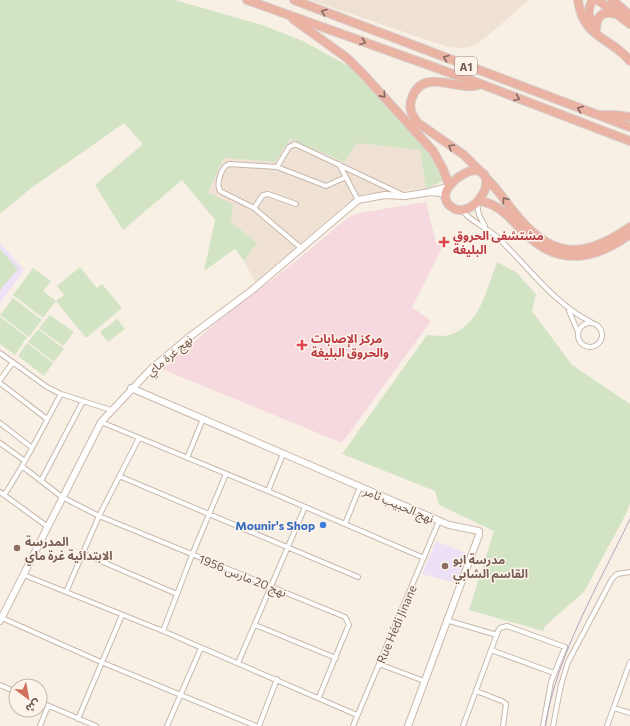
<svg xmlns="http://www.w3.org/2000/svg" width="630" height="726" viewBox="0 0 630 726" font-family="Commissioner,'Noto Sans Arabic',sans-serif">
<rect width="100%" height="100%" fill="#f9f0e5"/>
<path fill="#efe1d4" d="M310,0H529L484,39L470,47L460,48L448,47Z
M290,139L343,162L357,143L420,150L426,189L364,194L344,206L255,282L244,261L257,243L231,222L208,194L224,158L275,162Z"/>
<path fill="#ede2f5" d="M0,243L24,270L0,303Z
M436,541L469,554L456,583L422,574Z"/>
<path fill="#f5d9de" d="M426,202L436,243L443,246L412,307L431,321L342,443L162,369L230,311L286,269L350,216L359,213Z"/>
<path fill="#d3e4c5" d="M0,0H175L262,25L303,41L350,67L423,146L441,169L443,180L439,183L426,189L420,150L357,143L344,162L290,139L275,162L224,158L208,193L233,204L231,222L257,243L244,261L235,249L204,271L215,220L182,180L123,230L95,185L143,144L124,123L30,189L0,214Z
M0,249L18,269L0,290Z
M497,262L516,272L536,294L532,311L572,365L630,404V503L627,512L584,592L545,626L543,631L469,610L494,531L439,505L435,491L342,454L427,335C434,335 443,337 449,335C480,326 487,288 497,262Z
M80,267L97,288L102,284L122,308L86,338L56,301L64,295L57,286Z
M33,268L51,281L43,291L56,301L43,318L13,295Z
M13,298L42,320L29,337L0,315Z
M50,315L74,332L63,346L39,328Z
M0,317L27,337L15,355L0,344Z
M117,319L125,329L108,342L100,332Z
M38,329L64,349L54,362L28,342Z
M27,343L53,363L44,376L18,356Z"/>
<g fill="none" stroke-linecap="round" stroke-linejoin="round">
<defs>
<path id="street" d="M339,164L358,200
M277,167L289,147L295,144L403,195
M477,203L479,215L485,226
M254,208L263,195L268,194L296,204
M462,210C470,222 487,227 498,238C527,265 555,305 591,322
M301,248L254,208L220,191C216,184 221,167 229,164L277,167L326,186L346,177
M569,311L578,332
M578 335a12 12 0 1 1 24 0a12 12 0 1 1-24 0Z
M0,353L47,387L61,394L111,410
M0,380L13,362
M0,383L47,419
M101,422L268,491L424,558
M0,423L31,447
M0,443L25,461
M187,458L203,419
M23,467L62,497L99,516L345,617L349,625L347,629L319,697
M119,476L358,577
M41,481L83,401
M268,491L283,454
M0,492L48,527
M4,495C26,463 42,428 61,394
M345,524L360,487
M82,553L177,594
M24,575L163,631L357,715
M66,592L99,516L139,438
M2,618L101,662L256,726
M446,620L497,635
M255,625L336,658
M163,631L192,555L226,474
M491,650L554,673
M238,663L305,507
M379,664L424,681
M0,685L16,692
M476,691L502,701L506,704L503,726
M40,702L96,726
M614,708L630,713
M78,719L122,615
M40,726L48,706
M167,726L201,648
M259,726L277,679
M353,726L439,521
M463,726L498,631L500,628L507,626L565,647L551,682L543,726
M553,726L561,685L568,662L612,579L617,574L630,572
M607,726L630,662"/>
<path id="secondary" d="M432,191L448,187
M131,388L449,525L479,531V535L408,726
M0,621L101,422L151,369L188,338L251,291L358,200L385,195L405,196L431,192L446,194"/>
<path id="highway" d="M247,0L481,84L630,141
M294,0L630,127
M578,0C583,39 611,37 630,61
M598,0L630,24
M612,0L630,15
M592,1C587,10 588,19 595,27
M293,19L347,58L364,75L433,151L443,169L449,185
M596,29C597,15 602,11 616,14
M481,84C460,94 423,65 412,98C408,107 412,116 418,123L464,155L481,172
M601,115H614L630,117
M476,170C501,175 475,218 455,209C430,197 459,171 476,170Z
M486,178C497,188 504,200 514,212C551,259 582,260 630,227
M478,201C500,203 510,219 525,233C558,267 595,260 630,234"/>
</defs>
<use href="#street" stroke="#c8b8ad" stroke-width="6"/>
<use href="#secondary" stroke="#cbb8ac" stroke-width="8"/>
<use href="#highway" stroke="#d6d0cd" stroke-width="10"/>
<use href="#street" stroke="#fff" stroke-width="4"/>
<use href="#secondary" stroke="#fff" stroke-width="6"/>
<use href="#highway" stroke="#eab3a4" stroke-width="8"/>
<path stroke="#b2a5c0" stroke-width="1" d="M545,726C558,652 598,586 630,519"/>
</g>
<defs><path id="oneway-chevron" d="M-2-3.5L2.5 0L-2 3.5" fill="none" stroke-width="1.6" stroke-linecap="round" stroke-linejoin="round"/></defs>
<g stroke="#876a5f">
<use href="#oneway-chevron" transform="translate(324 12) rotate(-159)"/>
<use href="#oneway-chevron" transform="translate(363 42) rotate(20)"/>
<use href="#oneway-chevron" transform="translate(446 58) rotate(-159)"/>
<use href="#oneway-chevron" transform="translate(383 95) rotate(48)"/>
<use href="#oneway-chevron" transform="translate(517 98) rotate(21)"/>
<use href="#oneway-chevron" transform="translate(580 109) rotate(-159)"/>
<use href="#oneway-chevron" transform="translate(451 147) rotate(-149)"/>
<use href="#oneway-chevron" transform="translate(505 200) rotate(-127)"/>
</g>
<g fill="#e0444e" stroke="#fcf4ea" stroke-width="1.5">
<path d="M442 236h4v4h4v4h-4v4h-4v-4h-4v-4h4z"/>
<path d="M300 339h4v4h4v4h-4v4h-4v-4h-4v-4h4z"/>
</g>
<circle fill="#3f7fe0" stroke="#fcf4ea" stroke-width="1.5" cx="323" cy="525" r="4"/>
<g fill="#8d6e63" stroke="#fcf4ea" stroke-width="1.5">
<circle cx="17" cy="548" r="4"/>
<circle cx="445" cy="566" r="4"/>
</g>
<g text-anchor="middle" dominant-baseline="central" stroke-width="3" stroke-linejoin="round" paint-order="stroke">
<rect fill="#fcf4ea" stroke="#99877d" stroke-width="1" x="455" y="57" width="22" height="18" rx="3"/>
<g font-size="11" font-weight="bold" fill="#6e584e">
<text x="466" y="66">A1</text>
</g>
<g font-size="12" font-weight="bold" fill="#be3a42" stroke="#fcf4ea" text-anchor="start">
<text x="453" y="235">مشتشفى الحروق<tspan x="453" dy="14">البليغة</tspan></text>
<text x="311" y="338">مركز الإصابات<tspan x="311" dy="14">والحروق البليغة</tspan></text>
</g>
<g font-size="12" fill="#6e584e" stroke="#fcf4ea">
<text transform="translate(169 355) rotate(-40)">نهج غرة ماي</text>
<text transform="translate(399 504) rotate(23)">نهج الحبيب ثامر</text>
<text transform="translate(243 575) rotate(22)">نهج 20 مارس 1956</text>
<text transform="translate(396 624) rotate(-67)">Rue Hédi Jinane</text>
</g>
<g font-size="12" font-weight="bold" fill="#366cbe" stroke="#fcf4ea" text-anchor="end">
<text x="315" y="525">Mounir's Shop</text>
</g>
<g font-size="12" font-weight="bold" fill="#785e54" stroke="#fcf4ea" text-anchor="start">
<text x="25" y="541">المدرسة<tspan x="25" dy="14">الابتدائية غرة ماي</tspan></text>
<text x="453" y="559">مدرسة ابو<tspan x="453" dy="14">القاسم الشابي</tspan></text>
</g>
</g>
<g transform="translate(28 698) rotate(148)"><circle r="19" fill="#fcf4ea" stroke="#c3b6ac"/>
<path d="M0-3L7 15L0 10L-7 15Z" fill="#d26f5b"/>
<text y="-6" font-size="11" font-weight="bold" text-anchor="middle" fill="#6e584e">ش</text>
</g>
</svg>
